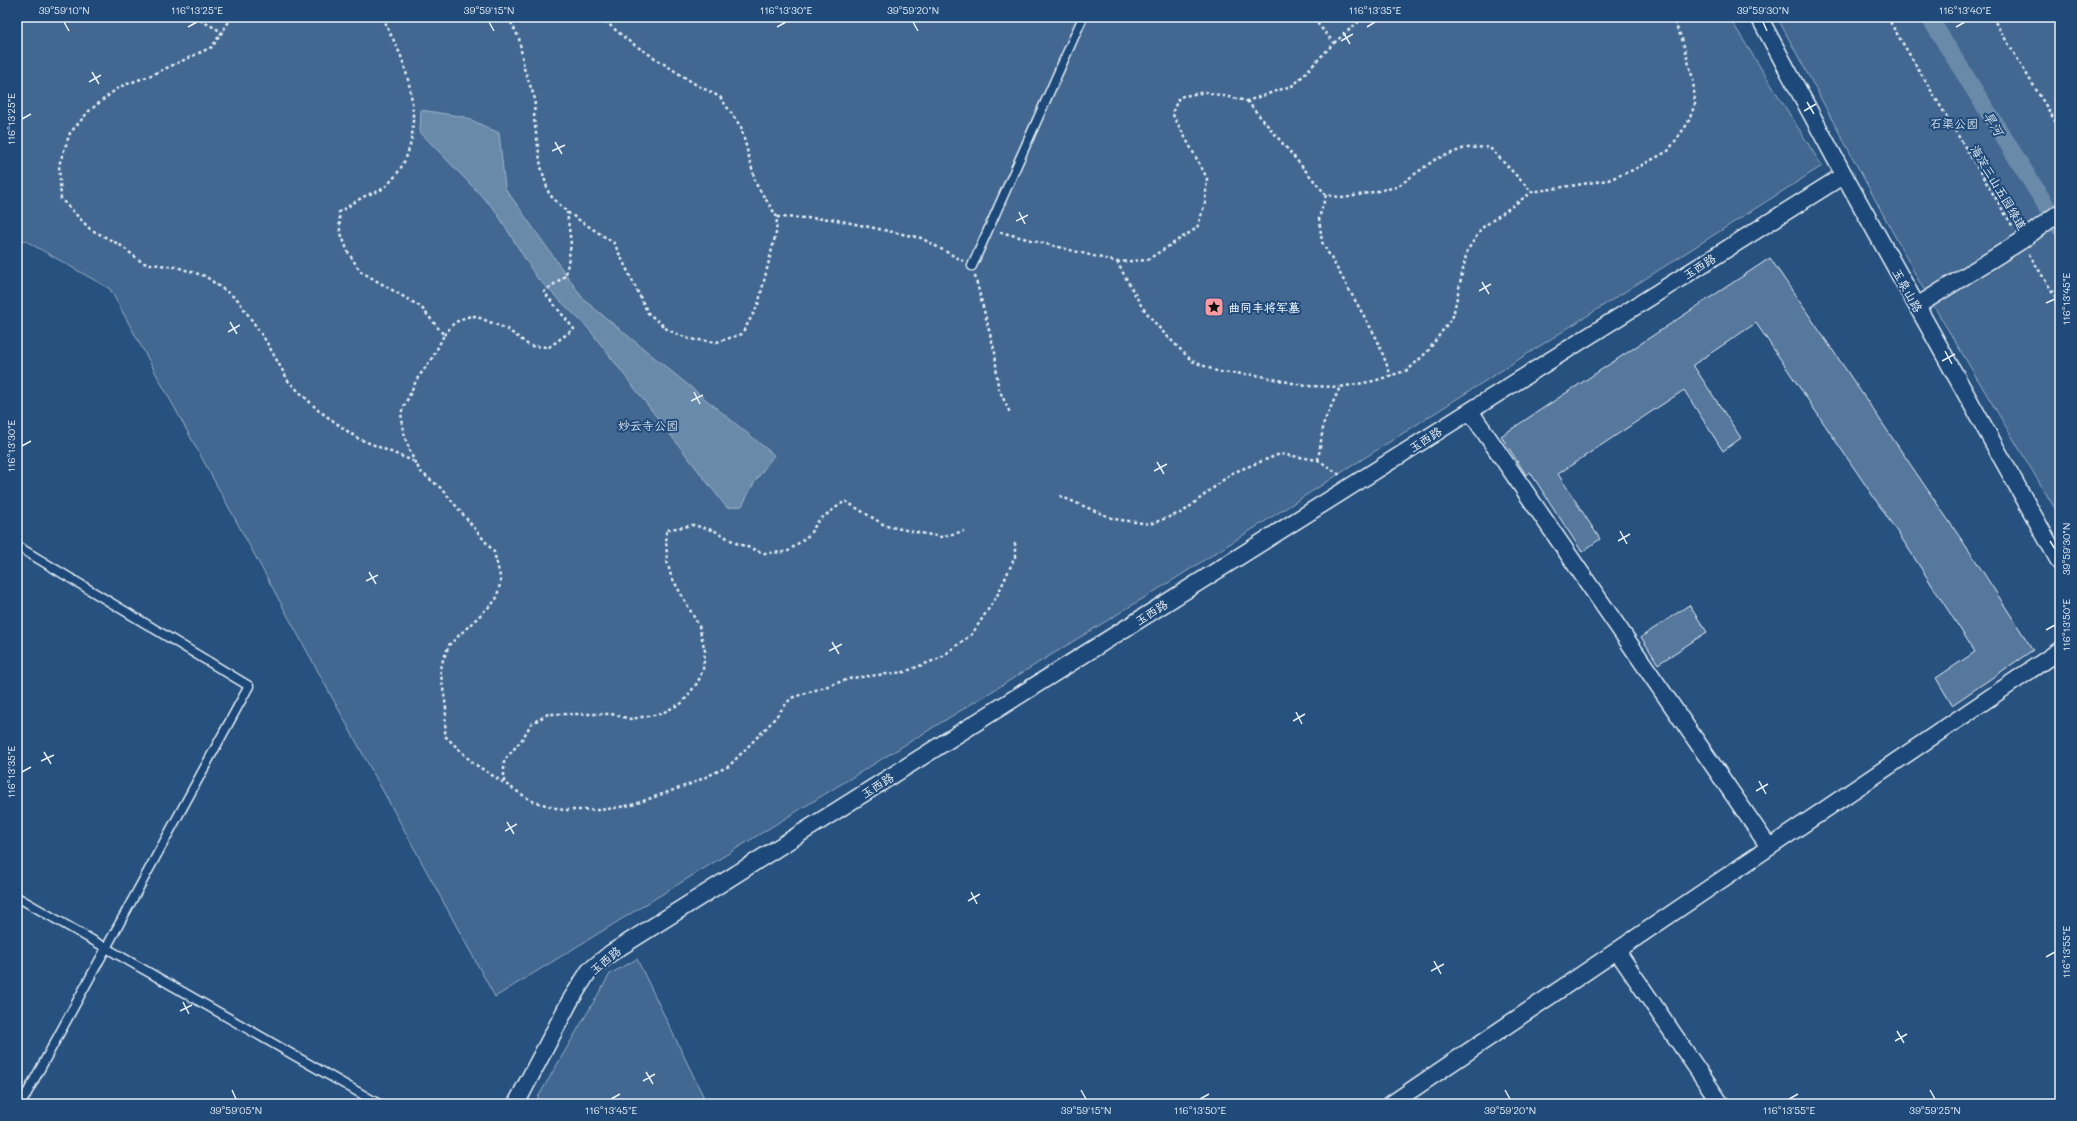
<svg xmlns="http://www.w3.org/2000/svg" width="2077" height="1121" viewBox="0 0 2077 1121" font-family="Mali,'LXGW WenKai TC',sans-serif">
<rect width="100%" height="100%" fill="#27517f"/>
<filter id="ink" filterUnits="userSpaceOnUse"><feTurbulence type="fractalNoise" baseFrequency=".025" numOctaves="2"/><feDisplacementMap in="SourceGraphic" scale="8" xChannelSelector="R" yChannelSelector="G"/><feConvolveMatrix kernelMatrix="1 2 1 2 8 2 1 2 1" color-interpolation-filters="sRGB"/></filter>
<g filter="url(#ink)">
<path fill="#436891" stroke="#96acc4" d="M17,17H1729L1822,166L1173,580L495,997L110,289L17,236Z
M1777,17H2060V517L1920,283Z
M637,959L707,1104H534L610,974Z"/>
<path fill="#6b8aaa" stroke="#9db3c9" d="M421,110L465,117L499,133L505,188L584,300L774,455L754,483L742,506L727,508L588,328L537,278L495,210L420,132Z"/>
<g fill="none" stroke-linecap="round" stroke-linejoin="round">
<path stroke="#6b8aaa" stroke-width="17" d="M1929,17L2060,228"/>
</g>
<path fill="#57789d" stroke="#e8f1f8" d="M1770,258L1974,558L2033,650L1952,705L1936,678L1975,652L1906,545L1756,323L1693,365L1741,438L1723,451L1684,390L1558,474L1600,539L1582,552L1530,472L1526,475L1501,436Z
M1689,605L1707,632L1658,664L1641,637Z"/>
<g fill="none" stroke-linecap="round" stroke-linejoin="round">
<defs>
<path id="lane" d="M972,266L1083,17
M17,546L249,686L21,1104
M17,897L379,1104"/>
<path id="street" d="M1759,17L1844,175L2060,563
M1917,306L2021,241L2060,212
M1470,411L1769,847
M1617,951L1721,1104
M516,1104L570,1001L589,971L611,953L1844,175
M1391,1104L2060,650"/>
</defs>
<use href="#lane" stroke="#e8f1f8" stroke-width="11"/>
<use href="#street" stroke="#e8f1f8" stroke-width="19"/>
<path stroke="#e8f1f8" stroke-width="2.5" stroke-dasharray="3 3" stroke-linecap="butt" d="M195,17L222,32
M232,17L212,47L149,76L119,87L89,111L70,133L59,165L61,199L90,229L120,245L143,263L176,267L205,276L238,300L266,341L289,382L318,410L357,438L413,461
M383,17C388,31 397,45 402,59C416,101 422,152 387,185C382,191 372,193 365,196C356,201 348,207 339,212L340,231L348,252L360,271L421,307L444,335L433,357L417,379L401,413L405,438L414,461L421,472L442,489L494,552L501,580L496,600L449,645L440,668L446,708L445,736L473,763L532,801L563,810H601L632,805L693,783L729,766L770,724L791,698L852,678L904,672L940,658L972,634L997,596L1015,557V542
M508,17L519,38L524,68L535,99L534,119L541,167L549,194L567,212L614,243L648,313L668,330L689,339L717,342L742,334L758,305L776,233L777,217L756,184L741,127L720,97L695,84L630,42L600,17
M1887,17L2013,227
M1992,17L2060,129
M1334,43L1364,17
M1247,101L1326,195L1344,198L1397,187L1436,159L1465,148L1489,147L1532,192
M1326,195L1319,218L1322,242L1377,339L1391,376
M777,217L832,219L921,238L963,261
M1000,232L1117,262L1142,307L1161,330L1192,361L1219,372L1256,375L1306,386L1340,387
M2029,254L2060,304
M1117,262L1147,260L1197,228L1205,203L1207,178L1172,113L1179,97L1205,92L1247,101L1294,85L1334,43L1312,17
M975,276L995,353L998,387L1010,413
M444,335L454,323L466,317L475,316L507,329L530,346L549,347L574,329L544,292L566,275L571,244L567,212
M1318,460L1324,422L1340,387L1374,381L1408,370L1428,351L1453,316L1467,251L1482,228L1508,209L1532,192L1608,180L1633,170L1668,151L1688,123L1695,104L1693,79L1682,39L1672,17
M1060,496L1114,519L1150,524L1183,512L1232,473L1280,454L1318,460L1340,475
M504,782V761L523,738L531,724L548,714H611L631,719L660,714L682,703L698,682L703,669L705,651L699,626L671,576L667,561L666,530L693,525L715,531L736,543L764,553L787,552L809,535L819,520L845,501L886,526L941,537L964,531"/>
<use href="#lane" stroke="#1f4a7a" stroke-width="8"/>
<use href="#street" stroke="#1f4a7a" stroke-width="16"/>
</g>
</g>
<path fill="none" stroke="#e8f1f8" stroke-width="1.5" d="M64,22L69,31M489,22L494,31M913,22L918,31M1763,22L1767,31M188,27L197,22M777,27L786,22M1367,27L1375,22M1956,27L1965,22M1343,32L1350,44M1341,41L1353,34M92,72L99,84M89,82L101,75M1807,102L1814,114M1804,111L1816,104M22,119L31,114M555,142L562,154M552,151L565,145M1019,212L1025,224M1016,221L1028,215M1482,282L1489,294M1479,291L1491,284M2046,303L2055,299M230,322L237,334M228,332L240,325M1945,351L1952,364M1942,361L1955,354M694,392L700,404M691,401L703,395M22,446L31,441M1157,462L1164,474M1154,471L1167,464M1620,531L1627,544M1618,541L1630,534M2050,541L2055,549M369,572L376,584M366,581L378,575M2046,630L2055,625M832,642L839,654M829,651L842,644M1296,712L1302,724M1293,721L1305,714M44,752L51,764M41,761L54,755M22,772L31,767M1759,781L1766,794M1756,791L1768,784M507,822L514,834M505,831L517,824M971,892L977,904M968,901L980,894M2046,957L2055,952M1434,961L1441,974M1431,971L1444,964M183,1002L189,1014M180,1011L192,1005M1897,1031L1904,1043M1895,1041L1907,1034M646,1072L653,1084M643,1081L655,1074M232,1090L236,1099M1081,1090L1086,1099M1505,1090L1510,1099M1930,1090L1935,1099M611,1099L620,1094M1200,1099L1209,1094M1789,1099L1798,1094"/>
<defs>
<symbol id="sight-square" viewBox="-11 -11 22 22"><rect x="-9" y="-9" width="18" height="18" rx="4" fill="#ff9aa2" stroke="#1f4a7a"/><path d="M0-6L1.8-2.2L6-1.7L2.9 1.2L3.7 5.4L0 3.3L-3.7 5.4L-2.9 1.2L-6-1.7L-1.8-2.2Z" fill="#111"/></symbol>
</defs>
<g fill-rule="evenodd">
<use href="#sight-square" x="1203" y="296" width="22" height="22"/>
</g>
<g text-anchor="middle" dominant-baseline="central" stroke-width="4" stroke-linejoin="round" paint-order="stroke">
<g font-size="12" fill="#d8e3ee" stroke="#1f4a7a">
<text x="1954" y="123">石渠公园</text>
<text x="648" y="425">妙云寺公园</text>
</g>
<g font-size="12" fill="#e8f1f8" stroke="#1f4a7a">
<text transform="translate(1999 187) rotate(59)">海淀三山五园绿道</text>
<text transform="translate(1699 266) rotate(-32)">玉西路</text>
<text transform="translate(1908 290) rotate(61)">玉泉山路</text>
<text transform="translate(1425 439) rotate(-32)">玉西路</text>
<text transform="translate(1151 612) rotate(-32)">玉西路</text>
<text transform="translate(877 785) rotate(-32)">玉西路</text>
<text transform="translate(605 960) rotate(-39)">玉西路</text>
</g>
<g font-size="12" font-weight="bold" fill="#e8f1f8" stroke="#1f4a7a" text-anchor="start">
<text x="1228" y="307">曲同丰将军墓</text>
</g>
<g font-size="13" font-style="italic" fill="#d5e2ec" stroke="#1f4a7a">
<text transform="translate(1994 123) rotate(58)">旱河</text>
</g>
</g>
<rect width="2077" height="1121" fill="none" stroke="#1f4a7a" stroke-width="44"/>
<rect x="22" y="22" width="2033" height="1077" fill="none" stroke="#e8f1f8" stroke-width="1.5"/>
<g font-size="10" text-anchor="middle" fill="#e8f1f8">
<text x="64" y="14">39°59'10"N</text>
<text x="197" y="14">116°13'25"E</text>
<text x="489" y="14">39°59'15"N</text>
<text x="786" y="14">116°13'30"E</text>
<text x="913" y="14">39°59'20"N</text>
<text x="1375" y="14">116°13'35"E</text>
<text x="1763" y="14">39°59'30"N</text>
<text x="1965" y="14">116°13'40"E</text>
<text transform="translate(11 119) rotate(-90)" y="4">116°13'25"E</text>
<text transform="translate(2066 299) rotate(-90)" y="4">116°13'45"E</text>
<text transform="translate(11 446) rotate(-90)" y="4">116°13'30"E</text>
<text transform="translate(2066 549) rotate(-90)" y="4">39°59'30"N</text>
<text transform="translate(2066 625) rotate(-90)" y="4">116°13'50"E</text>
<text transform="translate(11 772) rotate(-90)" y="4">116°13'35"E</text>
<text transform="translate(2066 952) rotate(-90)" y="4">116°13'55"E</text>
<text x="236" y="1114">39°59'05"N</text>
<text x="611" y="1114">116°13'45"E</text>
<text x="1086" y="1114">39°59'15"N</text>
<text x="1200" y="1114">116°13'50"E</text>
<text x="1510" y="1114">39°59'20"N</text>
<text x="1789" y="1114">116°13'55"E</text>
<text x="1935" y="1114">39°59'25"N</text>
</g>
</svg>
